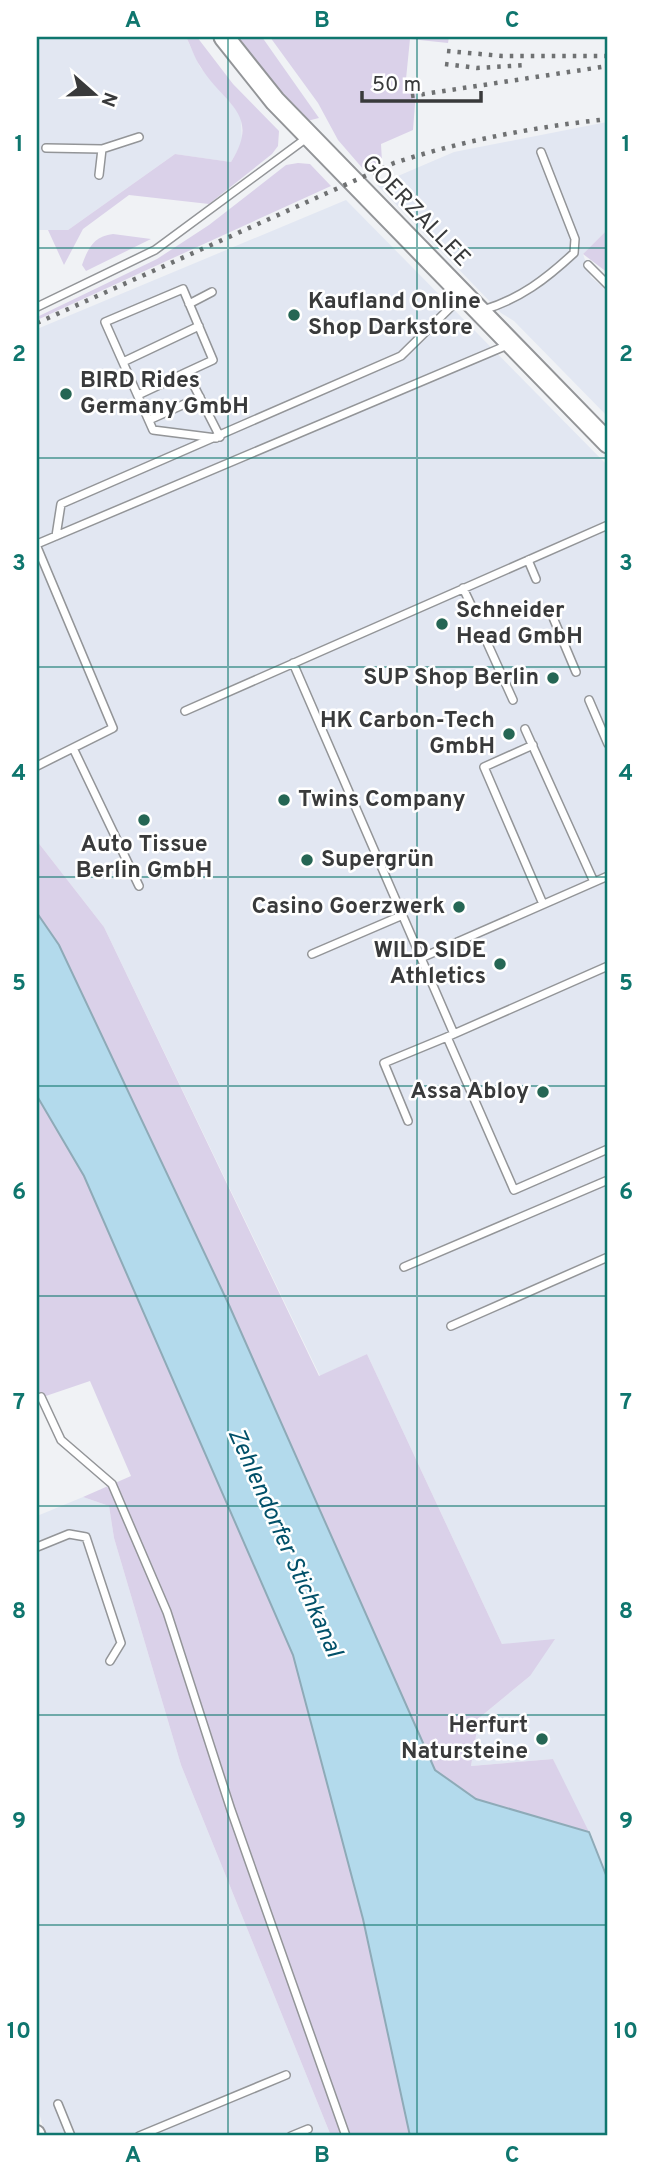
<svg xmlns="http://www.w3.org/2000/svg" width="645" height="2173" viewBox="0 0 645 2173" font-family="Overpass,sans-serif">
<rect width="100%" height="100%" fill="#f0f2f5"/>
<path fill="#e2e7f2" d="M37,37H186L200,67L241,115L242,143L231,162L175,154L68,230H37Z
M607,122L608,229L583,254L591,277L608,291V417L514,321L501,313L377,185L454,152Z
M346,200L608,466V1880L553,1759L471,1766L479,1718L530,1676L502,1644L367,1354L320,1376L104,927L37,841V329Z
M83,1497L109,1506L114,1538L181,1765L331,2136H47L44,2130L37,2106V1516Z"/>
<path fill="#dad1e9" d="M186,37H197L233,84L279,131L278,146L272,154L209,204L129,195L83,229L64,265L48,230H68L175,154L231,162C262,113 223,104 200,66C194,57 191,46 186,37Z
M238,37H262L319,118L307,121L266,77Z
M270,37H449L448,43L410,39L405,89L416,91L413,130L381,144L382,162L364,170L338,140L318,103Z
M298,163L310,164L331,186L37,320V317L157,259L209,225L286,165Z
M608,229V273L583,254Z
M113,234L151,239L86,271L82,265C88,248 94,236 113,234Z
M37,841L104,927L319,1376L367,1354L502,1644L555,1639L530,1676L479,1718L471,1766L553,1759L589,1832L476,1799L435,1770L229,1305L59,945L37,913Z
M37,1096L84,1176L293,1655L363,1919L410,2136H331L181,1765L114,1538L109,1506L83,1497L131,1476L90,1381L37,1399Z"/>
<path fill="#b3daec" stroke="#8eaab7" stroke-width="2" d="M37,913L59,945L229,1305L435,1770L476,1799L589,1832L608,1880V2133L600,2136H410L363,1919L293,1655L84,1176L37,1096Z"/>
<g fill="none" stroke-linecap="round" stroke-linejoin="round">
<defs>
<path id="service" d="M46,148L102,149L139,137
M99,175L102,149
M588,265L608,285
M189,304L212,292
M37,307L155,250L308,137
M483,310C520,299 546,279 574,253L575,239L541,152
M123,362L199,326
M138,395L187,372
M149,420L200,397
M216,438L153,430L105,322L183,289L213,360L187,372L220,437
M56,536L61,504L401,356L462,296
M37,544L510,344
M37,547L113,728L37,766
M528,560L536,579
M463,588L472,607
M549,608L576,672
M485,638L513,700
M293,663L454,1034
M589,700L608,744
M185,711L608,525
M525,729L594,882
M533,745L484,767L543,904
M73,748L139,886
M312,954L403,915
M421,958L608,876
M608,966L447,1037L514,1190L608,1149
M408,1121L384,1063L447,1037
M404,1267L608,1180
M451,1326L608,1257
M41,1397L61,1440L112,1484L167,1612L231,1810L346,2136
M37,1547L69,1534L86,1537L121,1643L110,1661
M58,2104L71,2136
M139,2136L286,2075
M291,2136L308,2129"/>
<path id="minor" d="M37,2133L38,2136"/>
<path id="secondary" d="M224,37L275,101L608,443"/>
</defs>
<use href="#service" stroke="#939598" stroke-width="10"/>
<use href="#minor" stroke="#939598" stroke-width="18"/>
<use href="#secondary" stroke="#939598" stroke-width="23"/>
<use href="#service" stroke="#fff" stroke-width="7"/>
<use href="#minor" stroke="#fff" stroke-width="14"/>
<use href="#secondary" stroke="#fff" stroke-width="19"/>
<path stroke="#6f7172" stroke-width="4.5" stroke-dasharray="3.5 7" stroke-linecap="butt" d="M447,51L502,56H608
M445,64L477,68L526,65
M411,96L608,66
M37,323L394,163C464,140 535,127 608,119"/>
</g>
<path fill="none" stroke="#0f766e" stroke-width="2" stroke-opacity="0.55" d="M228,37V2136M417,37V2136M37,248H608M37,458H608M37,667H608M37,877H608M37,1086H608M37,1296H608M37,1506H608M37,1715H608M37,1925H608"/>
<g fill="#256654" stroke="#fff" stroke-width="2.5">
<circle cx="294" cy="315" r="7"/>
<circle cx="66" cy="394" r="7"/>
<circle cx="442" cy="624" r="7"/>
<circle cx="553" cy="678" r="7"/>
<circle cx="509" cy="734" r="7"/>
<circle cx="284" cy="800" r="7"/>
<circle cx="144" cy="820" r="7"/>
<circle cx="307" cy="860" r="7"/>
<circle cx="459" cy="907" r="7"/>
<circle cx="500" cy="964" r="7"/>
<circle cx="543" cy="1092" r="7"/>
<circle cx="542" cy="1739" r="7"/>
</g>
<g text-anchor="middle" dominant-baseline="central" stroke-width="5" stroke-linejoin="round" paint-order="stroke">
<g font-size="23" fill="#393a3b" stroke="#fff">
<text transform="translate(415 212) rotate(46)">GOERZALLEE</text>
</g>
<g font-size="23" font-weight="bold" fill="#393a3b" stroke="#fff" text-anchor="end">
<text x="308" y="302" text-anchor="start">Kaufland Online<tspan x="308" dy="26">Shop Darkstore</tspan></text>
<text x="80" y="381" text-anchor="start">BIRD Rides<tspan x="80" dy="26">Germany GmbH</tspan></text>
<text x="456" y="611" text-anchor="start">Schneider<tspan x="456" dy="26">Head GmbH</tspan></text>
<text x="539" y="678">SUP Shop Berlin</text>
<text x="495" y="721">HK Carbon-Tech<tspan x="495" dy="26">GmbH</tspan></text>
<text x="298" y="800" text-anchor="start">Twins Company</text>
<text x="144" y="845" text-anchor="middle">Auto Tissue<tspan x="144" dy="26">Berlin GmbH</tspan></text>
<text x="321" y="860" text-anchor="start">Supergrün</text>
<text x="445" y="907">Casino Goerzwerk</text>
<text x="486" y="951">WILD SIDE<tspan x="486" dy="26">Athletics</tspan></text>
<text x="529" y="1092">Assa Abloy</text>
<text x="528" y="1726">Herfurt<tspan x="528" dy="26">Natursteine</tspan></text>
</g>
<g font-size="24" font-style="italic" fill="#015069" stroke="#fff">
<text transform="translate(284 1543) rotate(66)">Zehlendorfer Stichkanal</text>
</g>
</g>
<rect width="645" height="2173" fill="none" stroke="#ffffff" stroke-width="77"/>
<g transform="translate(94 94) rotate(110)" stroke="#ffffff" stroke-width="5" paint-order="stroke">
<path d="M0-5L12 26L0 18L-12 26Z" fill="#393a3b"/>
<text y="-10" font-size="19" font-weight="bold" text-anchor="middle" fill="#393a3b">N</text>
</g>
<path d="M362 91v10h119v-10" fill="none" stroke="#393a3b" stroke-width="3.5"/>
<text x="372" y="91" font-size="21" fill="#393a3b" stroke="#ffffff" stroke-width="5" paint-order="stroke">50 m</text>
<rect x="38" y="38" width="568" height="2096" fill="none" stroke="#0f766e" stroke-width="2.5"/>
<g font-size="23" text-anchor="middle" font-weight="bold" fill="#0f766e">
<text x="133" y="27">A</text>
<text x="322" y="27">B</text>
<text x="512" y="27">C</text>
<text x="19" y="151">1</text>
<text x="626" y="151">1</text>
<text x="19" y="361">2</text>
<text x="626" y="361">2</text>
<text x="19" y="570">3</text>
<text x="626" y="570">3</text>
<text x="19" y="780">4</text>
<text x="626" y="780">4</text>
<text x="19" y="990">5</text>
<text x="626" y="990">5</text>
<text x="19" y="1199">6</text>
<text x="626" y="1199">6</text>
<text x="19" y="1409">7</text>
<text x="626" y="1409">7</text>
<text x="19" y="1618">8</text>
<text x="626" y="1618">8</text>
<text x="19" y="1828">9</text>
<text x="626" y="1828">9</text>
<text x="19" y="2038">10</text>
<text x="626" y="2038">10</text>
<text x="133" y="2162">A</text>
<text x="322" y="2162">B</text>
<text x="512" y="2162">C</text>
</g>
</svg>
